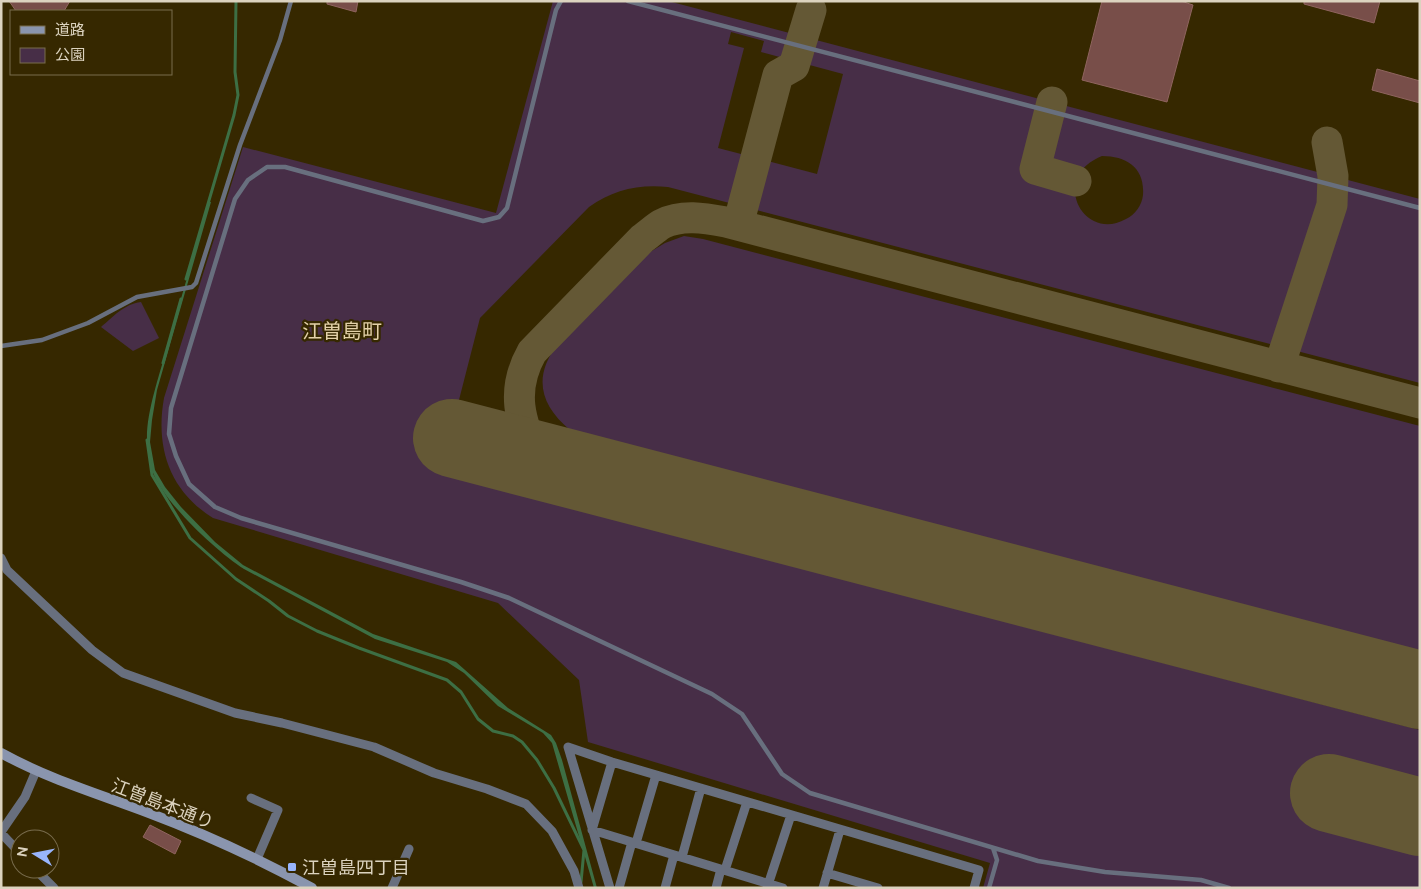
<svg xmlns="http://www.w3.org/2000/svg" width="1421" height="889" viewBox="0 0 1421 889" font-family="Ubuntu,'Noto Sans JP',sans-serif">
<rect width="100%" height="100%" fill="#362800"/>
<path fill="#472e47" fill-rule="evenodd" d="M553,1H668L1420,199V383L668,187C638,184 613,190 589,207L480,318L440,474L1420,730V888H983L990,863L588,742L579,680L498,603L213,518C170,491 155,448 164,398L243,147L496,213ZM731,32L764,41L761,52L843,74L817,174L718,148L744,48L728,44ZM1102,156C1127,156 1145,168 1143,195C1142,205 1135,215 1126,219C1083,243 1049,177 1102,156Z
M684,236L703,239L1420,426V651L570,430C540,405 533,377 557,345L650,252L665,243Z
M141,302L159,338L133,351L101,327C113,317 124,304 141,302Z"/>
<path fill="#3d6f44" d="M209,202H211L157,390L152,420L150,442L155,470L165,487L181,507L215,542L243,565L373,634L456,662L508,708L551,735L556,743L562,760L597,888H594L552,743L543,733L498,706L464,673L447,662L375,639L244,569C216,551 162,501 152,470C150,461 147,449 147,440C146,414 159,376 166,351C180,301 195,251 209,202Z"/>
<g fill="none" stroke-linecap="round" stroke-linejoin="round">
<path stroke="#3d6f44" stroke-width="3" d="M186,279L234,115L238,95L235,72L236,1
M163,363L181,299
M147,440L152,475L190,538L236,579L269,601L288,616L317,631L359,648L447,680L461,692L478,719L493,731L513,736L522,742L537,760L554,788L584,850L581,882"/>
<path stroke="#645835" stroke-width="31" d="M1052,102L1035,169L1076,181
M738,225L778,75L794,66L811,10
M1279,367L1332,205L1333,176L1327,142
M537,460C520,421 510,391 532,352L642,239C648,235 655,228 662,224C682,214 704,218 726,222L1420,403"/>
<path stroke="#645835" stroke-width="78" d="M452,438L1420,690
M1329,793L1420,817"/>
</g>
<path fill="#784e49" stroke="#8f645e" d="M9,1H70L64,11H16Z
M327,1H358L356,12L327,4Z
M1102,1H1181L1193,5L1167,102L1082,80Z
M1304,1H1380L1374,23L1304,4Z
M1377,69L1420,81V103L1372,90Z
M150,825L181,841L175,854L143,837Z"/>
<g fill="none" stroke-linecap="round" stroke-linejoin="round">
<path stroke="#686f7e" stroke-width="4.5" d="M561,1L556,10L507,208L499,217L483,221L285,167H267L248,180L235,199L171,408L169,434L176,456L189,484L215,507L241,518L461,582L509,598L712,694L742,714L782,774L810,793L1038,861L1105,872L1201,880L1229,888
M628,1L1420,208
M1,346L42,340L88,323L137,297L192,287L196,283L240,145L280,40L291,1
M989,888L997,860L993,848"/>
<path stroke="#686f7e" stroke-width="9" d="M1,558L7,570L92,650L123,673L235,713L282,723L374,747L434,773L487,789L526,804L552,831L574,871L579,888
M612,762L592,830L783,888
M251,798L278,810L257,859
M1,832L25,797L36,771
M1,833L20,853
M636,843L656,775
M682,857L701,788
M35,869L54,888
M725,870L747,802
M827,873L878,888
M392,888L409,849
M610,888L568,747L612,762L979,870L974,888
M619,888L632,842
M665,888L674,855
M716,888L721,869
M767,888L791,815
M823,888L840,830"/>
<path stroke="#8a95ae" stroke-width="10" d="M1,753C48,779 99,794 149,813C205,834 259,859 312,888"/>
</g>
<rect fill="#98b5fd" stroke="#362800" stroke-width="2" x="287" y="862" width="10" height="10" rx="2.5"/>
<g text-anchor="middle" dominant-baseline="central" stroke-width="4.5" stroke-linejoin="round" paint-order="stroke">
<g font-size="18" fill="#dcd3bf" stroke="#362800">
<text transform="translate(163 803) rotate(21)">江曽島本通り</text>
</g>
<g font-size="18" fill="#dcd3bf" stroke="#362800" text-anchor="start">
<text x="302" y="867">江曽島四丁目</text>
</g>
<g font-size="20" fill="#e3d1a8" stroke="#362800">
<text x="342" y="330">江曽島町</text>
</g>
</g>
<rect width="1421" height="889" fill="none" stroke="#dcd3bf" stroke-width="5"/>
<rect x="10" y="10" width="162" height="65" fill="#362800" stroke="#786c4c"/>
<rect x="20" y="26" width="25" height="8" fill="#8a95ae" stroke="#786c4c"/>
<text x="55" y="35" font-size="15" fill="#dcd3bf">道路</text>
<rect x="20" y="48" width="25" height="15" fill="#472e47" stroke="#786c4c"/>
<text x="55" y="60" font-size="15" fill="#dcd3bf">公園</text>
<g transform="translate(35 854) rotate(280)"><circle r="24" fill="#362800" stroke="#786c4c"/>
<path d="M0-4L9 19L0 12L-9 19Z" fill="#98b5fd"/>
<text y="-8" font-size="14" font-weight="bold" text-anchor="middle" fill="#dcd3bf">N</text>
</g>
</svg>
